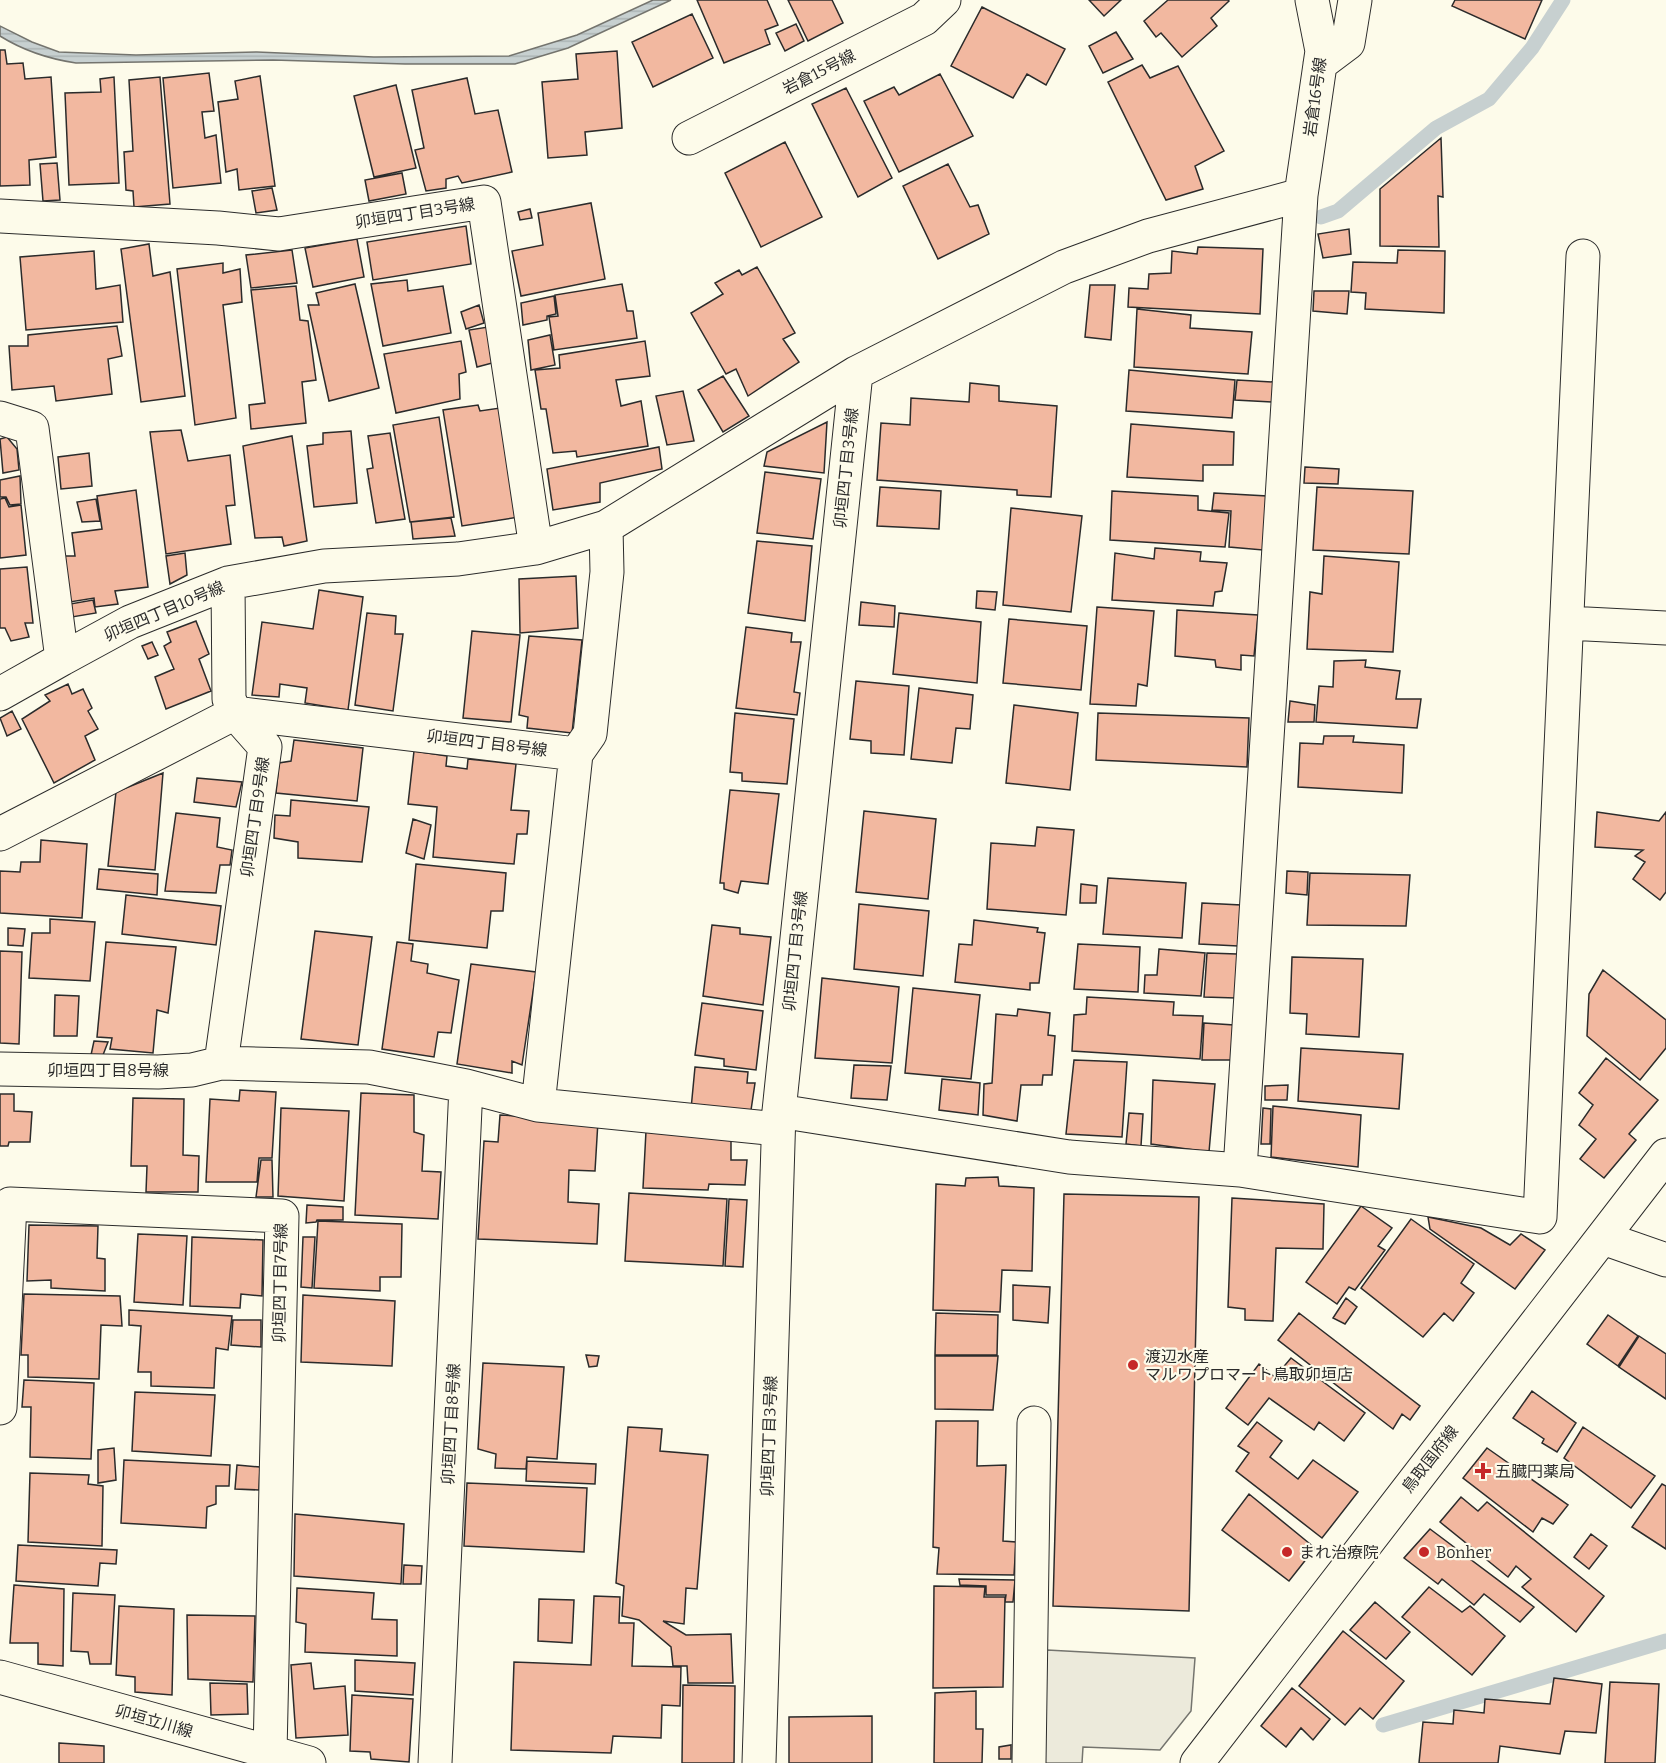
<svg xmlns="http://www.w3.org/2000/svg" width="1666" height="1763" viewBox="0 0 1666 1763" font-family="Bitter,'Noto Sans JP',serif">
<defs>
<pattern id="water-rules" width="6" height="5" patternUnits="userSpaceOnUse" patternTransform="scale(1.5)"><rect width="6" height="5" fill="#c7d0d0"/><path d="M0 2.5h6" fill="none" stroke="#abb3b3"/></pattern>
</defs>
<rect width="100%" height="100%" fill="#fdfbea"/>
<path fill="#eceadb" stroke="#74746e" stroke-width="1.5" d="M1047,1650L1195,1658L1191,1711L1160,1750L1083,1747L1082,1763H1043Z"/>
<path fill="url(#water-rules)" stroke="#74746e" stroke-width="1.5" d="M653,0H671L568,48L515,64H405L273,60L76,63C49,59 24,51 0,36V26L32,42L59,52L136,55L257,52L374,57L509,56L577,35Z"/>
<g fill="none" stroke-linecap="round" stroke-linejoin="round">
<path stroke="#c7d0d0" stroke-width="15" d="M1321,217L1338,211L1436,128L1489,99L1532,48L1563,0
M1383,1725L1666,1641"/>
</g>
<path fill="#f2b8a0" stroke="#2b2b2b" stroke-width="1.5" d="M697,0H767L778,25L765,30L770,44L724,63Z
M788,0H832L843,23L808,41Z
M1089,0H1121L1104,16Z
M1168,0H1228L1229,1L1211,18L1217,26L1182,57L1161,33L1156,37L1144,21Z
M1455,0H1542L1525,39L1452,6Z
M982,7L1065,49L1046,85L1027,74L1013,98L951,66Z
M692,14L713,58L653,87L632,42Z
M796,24L804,41L785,51L776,33Z
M1116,32L1133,59L1103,73L1089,46Z
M0,50H5L7,64L23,63L25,79L51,77L56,157L29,160L30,185L0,186Z
M617,51L622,128L585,132L587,155L548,158L542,82L578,79L576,54Z
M1142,65L1150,78L1178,66L1224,151L1195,166L1203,189L1166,200L1108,82Z
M209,73L214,111L202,112L205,138L216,135L221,183L173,188L163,78Z
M940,74L973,136L899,172L864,101L894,87L899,95Z
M260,76L275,186L239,190L237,169L226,172L218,102L238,99L235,81Z
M114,77L119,183L69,185L65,93L101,92L100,79Z
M160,77L170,204L134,207L133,191L126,190L124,152L133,151L129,80Z
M467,78L475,114L498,110L512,172L462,183L458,176L446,179V188L426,191L415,150L424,148L412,90Z
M396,85L416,168L374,177L354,96Z
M846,88L892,178L858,197L812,104Z
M1441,138L1443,197L1438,196L1439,247L1380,246V189Z
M785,142L822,217L761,247L725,173Z
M57,163L60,200L43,201L40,164Z
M948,164L970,207L978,205L989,234L938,259L903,186Z
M402,173L406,194L369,201L365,180Z
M272,188L277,210L256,213L252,191Z
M591,203L605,279L521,296L512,251L543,245L538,213Z
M530,209L532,218L520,220L518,212Z
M466,226L471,264L373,280L367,242Z
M1349,229L1351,254L1323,258L1318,234Z
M357,239L364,277L313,287L305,248Z
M149,244L153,276L170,272L185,396L141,402L121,249Z
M1198,247L1263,249L1260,314L1128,307L1129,288L1148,289L1149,274L1171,273L1172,251L1197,254Z
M292,250L297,283L251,288L246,255Z
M1398,250L1445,251L1444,313L1365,309L1366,293L1351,292L1353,262L1397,263Z
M94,251L96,289L120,285L123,322L26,330L20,257Z
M223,263V273L240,269L242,302L223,305L236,418L195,425L177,269Z
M757,267L795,333L783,339L799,362L748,396L736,369L726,374L691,313L723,294L715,283L739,270L742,275Z
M407,280L408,291L443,286L451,333L383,346L371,284Z
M355,284L379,388L329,401L308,305H319L316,293Z
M622,284L627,311H633L637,338L554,350L549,317L558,316L555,295Z
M1090,285H1115L1111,340L1085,337Z
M296,286L300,320L308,321L316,380L302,382L306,423L251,429L249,405L265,403L251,290Z
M1314,291H1349L1347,314L1313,311Z
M554,296L556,314L547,316V320L523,325L521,303Z
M479,305L484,323L466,329L461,312Z
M1137,309L1191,315L1190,328L1252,332L1248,374L1134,367Z
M117,326L122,356L108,359L112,394L56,401L54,386L12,390L9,346H28V335Z
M488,327L496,362L477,367L469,330Z
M550,335L555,365L531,370L528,340Z
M461,341L466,372L459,374L460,399L396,413L384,354Z
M645,341L650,376L616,380L621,406L641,401L648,446L577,457L576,451L553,453L546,409H541L535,370L560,368L559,355Z
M1129,370L1235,380L1232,418L1126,411Z
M723,376L749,416L723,432L698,390Z
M1237,380L1274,382L1273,402L1235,400Z
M970,383L999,386V401L1057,406L1051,497L1017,495V490L877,480L881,423L910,425L911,398L969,402Z
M683,391L694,441L667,445L656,396Z
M478,405L480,411L500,408L519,517L462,526L443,410Z
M439,417L454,517L410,522L393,425Z
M827,422L824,473L764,466L767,452Z
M1131,424L1234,432L1233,465H1203V481L1127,477Z
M181,430L188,461L230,455L235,505L226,506L231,544L166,554L150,432Z
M351,431L357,503L314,507L307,446L323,444V433Z
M390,433L405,519L376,523L367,469L373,468L368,436Z
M292,436L307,541L284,546L282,537L255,538L243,446Z
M7,437L17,449L19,470L3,473L0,439Z
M659,447L662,469L600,483V502L553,510L547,469Z
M89,453L92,486L61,489L58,457Z
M1305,467L1339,469L1338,484L1304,483Z
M765,472L821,479L813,539L757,533Z
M20,476L21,504L10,505L6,497H0V480Z
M880,487L941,491L939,529L877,526Z
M1317,487L1413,491L1409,554L1313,550Z
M136,490L148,587L115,591L118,604L95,607L94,598L70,602L65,556H75L72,533L102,529L97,496Z
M1112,491L1198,496V510L1229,513L1225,547L1110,540Z
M1214,493L1267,496L1263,550L1229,547L1231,511L1212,510Z
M5,498L9,507L21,505L26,555L0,558V499Z
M96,499L100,521L82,522L77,502Z
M1011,508L1082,516L1071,612L1003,605Z
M451,518L455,536L413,539L411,522Z
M757,541L812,546L805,621L748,613Z
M1155,548L1201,552L1200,561L1227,563L1222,591L1215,592L1213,606L1112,600L1115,553L1154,559Z
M185,553L187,575L170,584L166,556Z
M1324,556L1399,562L1393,652L1307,649L1310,592L1322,594Z
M27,567L33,623H25L29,637L11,641L5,628H0V569Z
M576,576L578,628L520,633L519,579Z
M319,590L363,597L348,710L305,703L307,688L280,684L279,697L252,695L262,622L313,629Z
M977,591L997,592L995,610L976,608Z
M93,600L96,613L72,617L70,604Z
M861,602L895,606L894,627L859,625Z
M1097,607L1154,611L1147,686L1138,684L1136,706L1090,704Z
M1177,610L1258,615L1254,656L1241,655V670L1216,667L1215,660L1175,656Z
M367,613L396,616L395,634H403L393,711L355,705Z
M899,613L981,622L977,683L893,674Z
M1009,619L1087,626L1081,690L1003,683Z
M196,621L209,654L199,659L211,691L166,709L155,677L174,669L164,646L171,642L167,632Z
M746,627L792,633L791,642H801L794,692L800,693L797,715L736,708Z
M472,631L520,635L511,722L463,718Z
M529,636L582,640L572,733L527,728L528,717L519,715Z
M152,642L158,655L148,659L142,646Z
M1366,660L1365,667L1400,671L1396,699H1421L1417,728L1316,722L1319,686L1333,687L1334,661Z
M856,681L909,686L904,755L871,753V741L850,739Z
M68,684L72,694L83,689L92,708L88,711L98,729L85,736L95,760L54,783L22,719L50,701L45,695Z
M919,688L973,695L970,729L956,728L952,763L911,759Z
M1290,701L1315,705L1314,722H1288Z
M1014,705L1078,713L1070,790L1006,783Z
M12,711L21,729L7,736L0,718Z
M735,713L794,719L787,784L742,781V773L730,772Z
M1098,713L1249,718L1247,767L1096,760Z
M1324,736H1354L1353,742L1404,745L1402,793L1298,787L1300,743L1323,744Z
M294,740L363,748L357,801L276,793L279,763L291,761Z
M414,751L447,756L446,766L467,769L468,759L516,764L511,810L529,811L527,834H517L514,864L433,857L437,807L408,804Z
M163,773L155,870L108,866L116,792Z
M197,778L242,782L236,807L194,802Z
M730,790L779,794L768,884L741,881L738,893L724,889V883H720Z
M291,800L369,807L362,862L298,858V842L274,838L275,815L290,816Z
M864,811L936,819L928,899L856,892Z
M1597,812L1659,821L1666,812V892L1660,900L1633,879L1645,862L1635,856L1643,850L1595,847Z
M176,813L220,818L217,847L232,850L230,865H220L216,893L165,891Z
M413,819L431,825L424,859L406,853Z
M1037,827L1074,830L1066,915L987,909L991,843L1035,846Z
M41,840L87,844L82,918L0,913V871L20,872L21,862H40Z
M416,864L506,873L503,911H491L487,948L409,940Z
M99,869L158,874L157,895L97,889Z
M1287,871L1308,872L1307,895L1286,893Z
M1310,873L1410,875L1406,926L1307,925Z
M1108,878L1186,883L1182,938L1103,934Z
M1081,884L1097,886L1096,903H1080Z
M126,895L221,906L216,945L122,934Z
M1202,903L1241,905L1238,946L1199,944Z
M859,904L929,911L923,976L854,969Z
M50,919L95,922L90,981L29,978L32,933H50Z
M974,920L1038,928L1037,932L1045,933L1039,983H1030V990L955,982L959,944L972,945Z
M712,925L740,928V934L771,937L763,1005L703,996Z
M8,928L25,929L23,946L8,945Z
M315,931L372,937L358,1045L301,1039Z
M106,942L176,947L168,1013L157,1010L153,1053L110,1049L112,1038L97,1037Z
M397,942L413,944L411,961L428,964L427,973L459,980L451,1033L438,1032L434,1057L382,1049Z
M1078,944L1140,947L1138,992L1074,989Z
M1159,949L1205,953L1201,996L1144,993L1145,975H1157Z
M0,951L22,952L19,1044L0,1043Z
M1207,953L1237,954L1236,998L1204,997Z
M1292,957L1363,959L1359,1037L1306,1034L1307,1014L1290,1013Z
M471,964L536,972L522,1065L512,1061V1073L457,1064Z
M1603,970L1666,1020V1048L1640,1080L1587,1036L1589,994Z
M822,978L899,987L892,1063L815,1058Z
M913,988L980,995L971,1079L905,1073Z
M55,995L79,996L77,1036H54Z
M1087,997L1174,1002L1173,1015L1203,1016L1200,1059L1072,1051L1074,1015L1086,1014Z
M702,1003L763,1011L756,1070L724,1066V1059L695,1055Z
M1018,1009L1050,1013L1048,1035L1055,1036L1052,1075H1043L1042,1085H1021L1017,1121L983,1115L984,1084L992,1083L996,1014L1017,1016Z
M1204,1023L1234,1025L1231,1060H1202Z
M94,1041L108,1042L103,1055H91Z
M1301,1048L1403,1054L1399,1109L1298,1101Z
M1606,1058L1658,1100L1629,1134L1636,1140L1604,1178L1580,1159L1596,1139L1579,1125L1593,1105L1579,1093Z
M1074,1060L1127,1062L1122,1137L1066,1134Z
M854,1065L891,1066L887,1100L851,1098Z
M695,1067L748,1072L747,1083H755L750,1117L691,1109Z
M942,1079L980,1083L978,1115L939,1110Z
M1153,1080L1215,1084L1209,1152L1151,1144Z
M1288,1085L1287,1100H1265V1086Z
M240,1090L276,1092L272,1158H259L257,1182H206L210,1099L239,1101Z
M361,1093L414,1095V1132L424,1135L422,1171L441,1172L438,1219L355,1215Z
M0,1094H14V1111L32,1112L30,1142H9L8,1146H0Z
M133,1098L184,1099L183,1155L199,1156L198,1192H146L147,1166H131Z
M1273,1106L1361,1115L1358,1167L1271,1157Z
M281,1108L349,1111L344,1201L278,1196Z
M1263,1108L1271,1109L1270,1144H1261Z
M1129,1113L1143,1114L1141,1146L1126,1144Z
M500,1115L598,1121L595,1171L569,1170L568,1202L599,1204L597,1244L478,1239L484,1141L498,1142Z
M646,1131L731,1134V1160H747L745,1185L709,1184L708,1190L643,1188Z
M261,1160H272L273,1197H256Z
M998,1177L999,1186L1034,1188L1032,1271L1002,1270L1000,1312L933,1310L936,1184L965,1186L966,1178Z
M629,1193L727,1199L723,1266L625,1261Z
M1064,1194L1199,1197L1189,1611L1053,1606Z
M1232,1198L1324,1204L1323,1249L1276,1248L1273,1321L1245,1320V1309L1228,1307Z
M729,1199L747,1200L743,1267L725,1266Z
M307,1205L343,1207V1220H317L316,1222L306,1223Z
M1361,1206L1392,1228L1378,1246L1385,1250L1355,1290L1349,1287L1337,1304L1306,1282Z
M1428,1217L1481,1228L1510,1245L1521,1234L1545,1250L1515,1289L1430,1229Z
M1411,1219L1474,1264L1461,1283L1474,1293L1453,1321L1444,1313L1423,1337L1361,1288Z
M318,1221L402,1224L401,1277H380V1291L314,1288Z
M29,1225L98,1226L97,1258L105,1259V1291L51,1288V1280L27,1281Z
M138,1234L187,1236L183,1305L134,1302Z
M192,1237L263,1240L262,1296L241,1294L240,1308L190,1306Z
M303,1237H315L312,1288L301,1287Z
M1013,1285L1050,1287L1048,1323L1013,1320Z
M24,1294L120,1296L122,1326L101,1325L99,1379L28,1377V1355H21Z
M303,1295L395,1301L392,1366L301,1362Z
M1346,1298L1357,1307L1345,1324L1333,1318Z
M129,1310L232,1316L228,1350L216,1348L214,1388L151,1386V1372H138L141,1326L129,1325Z
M936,1313L998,1315L997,1355H935Z
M1299,1313L1420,1406L1410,1420L1402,1414L1393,1429L1278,1340Z
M1608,1315L1638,1336L1618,1366L1587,1344Z
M233,1320H261V1347L231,1345Z
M1639,1336L1666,1354V1399L1619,1367Z
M586,1355L599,1356L597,1366L589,1367Z
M935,1356H998L993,1410L935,1409Z
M1291,1358L1365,1413L1344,1441L1319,1422L1314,1430L1269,1398L1248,1425L1226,1408L1259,1364L1275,1377Z
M483,1363L564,1367L557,1459L527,1457L526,1469L495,1468L496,1454L478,1449Z
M24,1380L94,1383L91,1459L30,1457L31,1407H22Z
M1532,1391L1576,1423L1557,1452L1542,1443L1544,1439L1513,1418Z
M135,1392L215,1395L211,1456L132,1451Z
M936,1421H978L977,1466L1006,1465L1003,1541L1016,1542L1014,1575L937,1574L939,1548L933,1547Z
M1257,1422L1282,1441L1270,1457L1298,1479L1313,1460L1358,1492L1322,1538L1236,1471L1249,1453L1238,1446Z
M628,1427L662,1429L660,1451L708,1455L697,1589L686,1588L684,1624L663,1621L686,1635L731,1634L733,1683H688L687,1666H673L671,1647L639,1620L622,1616L624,1586L616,1583Z
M1583,1427L1655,1476L1631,1508L1564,1458Z
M114,1448L116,1480L98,1483V1450Z
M1487,1448L1568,1505L1553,1524L1542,1518L1533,1532L1463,1478Z
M124,1460L230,1465L229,1486H216V1504L207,1507L206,1528L121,1523Z
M527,1461L596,1464L595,1484L526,1481Z
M237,1465L260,1467L259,1490L235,1489Z
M30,1473L89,1475L88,1484L103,1486L102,1546L28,1542Z
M467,1483L587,1488L584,1552L464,1546Z
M1662,1484L1666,1486V1549L1632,1527Z
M1249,1494L1315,1548L1289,1581L1222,1530Z
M1461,1497L1478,1511L1487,1502L1604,1596L1576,1632L1522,1587L1531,1579L1516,1566L1508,1577L1440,1522Z
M295,1514L404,1524L401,1584L294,1576Z
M1430,1529L1534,1607L1520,1622L1484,1594L1474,1605L1442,1579L1438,1584L1404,1558Z
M1591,1534L1607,1546L1589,1569L1574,1557Z
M18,1545L117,1550L116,1564L100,1563L98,1586L16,1581Z
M404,1565L422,1566L421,1584H403Z
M959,1579L1015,1580L1013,1602H1005L1006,1595H986V1586L960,1585Z
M14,1585L64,1589L63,1666L38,1664V1643H10Z
M934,1586L985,1587L984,1597H1005L1003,1687L933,1688Z
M1429,1587L1462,1612L1470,1606L1505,1636L1472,1675L1402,1617Z
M297,1588L374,1593L372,1619L397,1620V1656L305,1652L306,1624L296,1622Z
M73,1593L115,1595L111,1664H90L88,1652L71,1651Z
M594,1596L620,1597L619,1623H634L632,1666L681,1667L680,1706L662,1705L661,1738L613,1736L611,1753L511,1750L514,1662L591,1665Z
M539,1599L574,1600L572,1643L538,1641Z
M1375,1602L1410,1632L1386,1659L1350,1630Z
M119,1606L174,1609L172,1695L135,1692V1677L116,1675Z
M187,1615L255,1616L253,1682L188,1679Z
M1343,1631L1404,1681L1373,1719L1360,1708L1345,1725L1299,1686Z
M355,1660L415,1663L413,1695L355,1691Z
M311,1663L314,1689L345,1686L348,1735L296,1738L291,1665Z
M1554,1678L1602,1684L1596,1733L1565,1731L1560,1754L1500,1746L1498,1763H1419L1423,1722L1453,1724L1454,1710L1484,1713L1485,1699L1550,1704Z
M1610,1682L1659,1684L1655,1763H1605Z
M210,1683L247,1684L248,1714L211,1715Z
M683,1685L735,1686L734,1763H682Z
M1292,1688L1330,1719L1313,1740L1301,1728L1286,1747L1261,1726Z
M976,1691V1729H983L982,1763H934L935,1693Z
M352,1695L413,1699L409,1762L371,1759L370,1752L350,1751Z
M872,1716V1763H789V1717Z
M59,1743L104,1746V1763H59Z
M1011,1745V1759H999V1747Z"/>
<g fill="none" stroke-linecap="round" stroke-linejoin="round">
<defs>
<path id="street" d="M1320,64L1348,43L1355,0
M689,138L924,19L944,0
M0,216L218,228L279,234L484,202L536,548L606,527L856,373L779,1111L759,1763
M856,373L1064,267L1148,236L1301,195
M0,418L32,428L62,659L130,622L228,583L324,566L458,559L536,548
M1567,623L1666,628
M0,694L62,659
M576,754L590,734L607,572L606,527
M0,834L235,713L576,754L538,1105L466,1086L369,1067L221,1063L192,1070L158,1072L0,1069
M221,1063L265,747L235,713L229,699L228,583
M538,1105L778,1129
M779,1111L1069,1157L1240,1170L1540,1217L1583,256
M1240,1170L1301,195L1322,51L1312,0
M1603,1238L1666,1260
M0,1408L10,1204L282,1216L270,1753
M435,1763L466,1086
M1029,1763L1034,1423"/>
<path id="secondary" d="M0,1677L309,1763
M1197,1763L1666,1155"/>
</defs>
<use href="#street" stroke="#2b2b2b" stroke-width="35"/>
<use href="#secondary" stroke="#2b2b2b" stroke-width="35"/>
<use href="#street" stroke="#fdfbea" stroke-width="33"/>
<use href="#secondary" stroke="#fdfbea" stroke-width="33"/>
</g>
<g fill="#c62828" stroke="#fdfbea" stroke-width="2">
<circle cx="1133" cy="1365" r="6"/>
<path d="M1480 1462h6v6h6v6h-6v6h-6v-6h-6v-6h6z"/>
<circle cx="1287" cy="1552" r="6"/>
<circle cx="1424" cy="1552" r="6"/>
</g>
<g text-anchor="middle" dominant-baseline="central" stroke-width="4.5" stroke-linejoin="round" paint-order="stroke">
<g font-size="16" fill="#2b2b2b" stroke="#fdfbea">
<text transform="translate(819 72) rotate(-27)">岩倉15号線</text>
<text transform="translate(1315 97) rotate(-82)">岩倉16号線</text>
<text transform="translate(415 213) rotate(-9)">卯垣四丁目3号線</text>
<text transform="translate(846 468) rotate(-84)">卯垣四丁目3号線</text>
<text transform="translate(164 611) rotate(-23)">卯垣四丁目10号線</text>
<text transform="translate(487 743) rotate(7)">卯垣四丁目8号線</text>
<text transform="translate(255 817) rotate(-82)">卯垣四丁目9号線</text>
<text transform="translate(795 951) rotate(-84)">卯垣四丁目3号線</text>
<text x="108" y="1070">卯垣四丁目8号線</text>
<text transform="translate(280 1283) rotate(-89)">卯垣四丁目7号線</text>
<text transform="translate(451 1424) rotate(-87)">卯垣四丁目8号線</text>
<text transform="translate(769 1436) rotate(-88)">卯垣四丁目3号線</text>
<text transform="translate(1430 1459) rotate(-52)">鳥取国府線</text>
<text transform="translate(154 1721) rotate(16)">卯垣立川線</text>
</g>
<g font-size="16" fill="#2b2b2b" stroke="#fdfbea" text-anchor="start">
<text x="1145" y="1356">渡辺水産<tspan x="1145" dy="18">マルワプロマート鳥取卯垣店</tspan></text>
<text x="1495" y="1471">五臓円薬局</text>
<text x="1299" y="1552">まれ治療院</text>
<text x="1436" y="1552">Bonher</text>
</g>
</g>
</svg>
